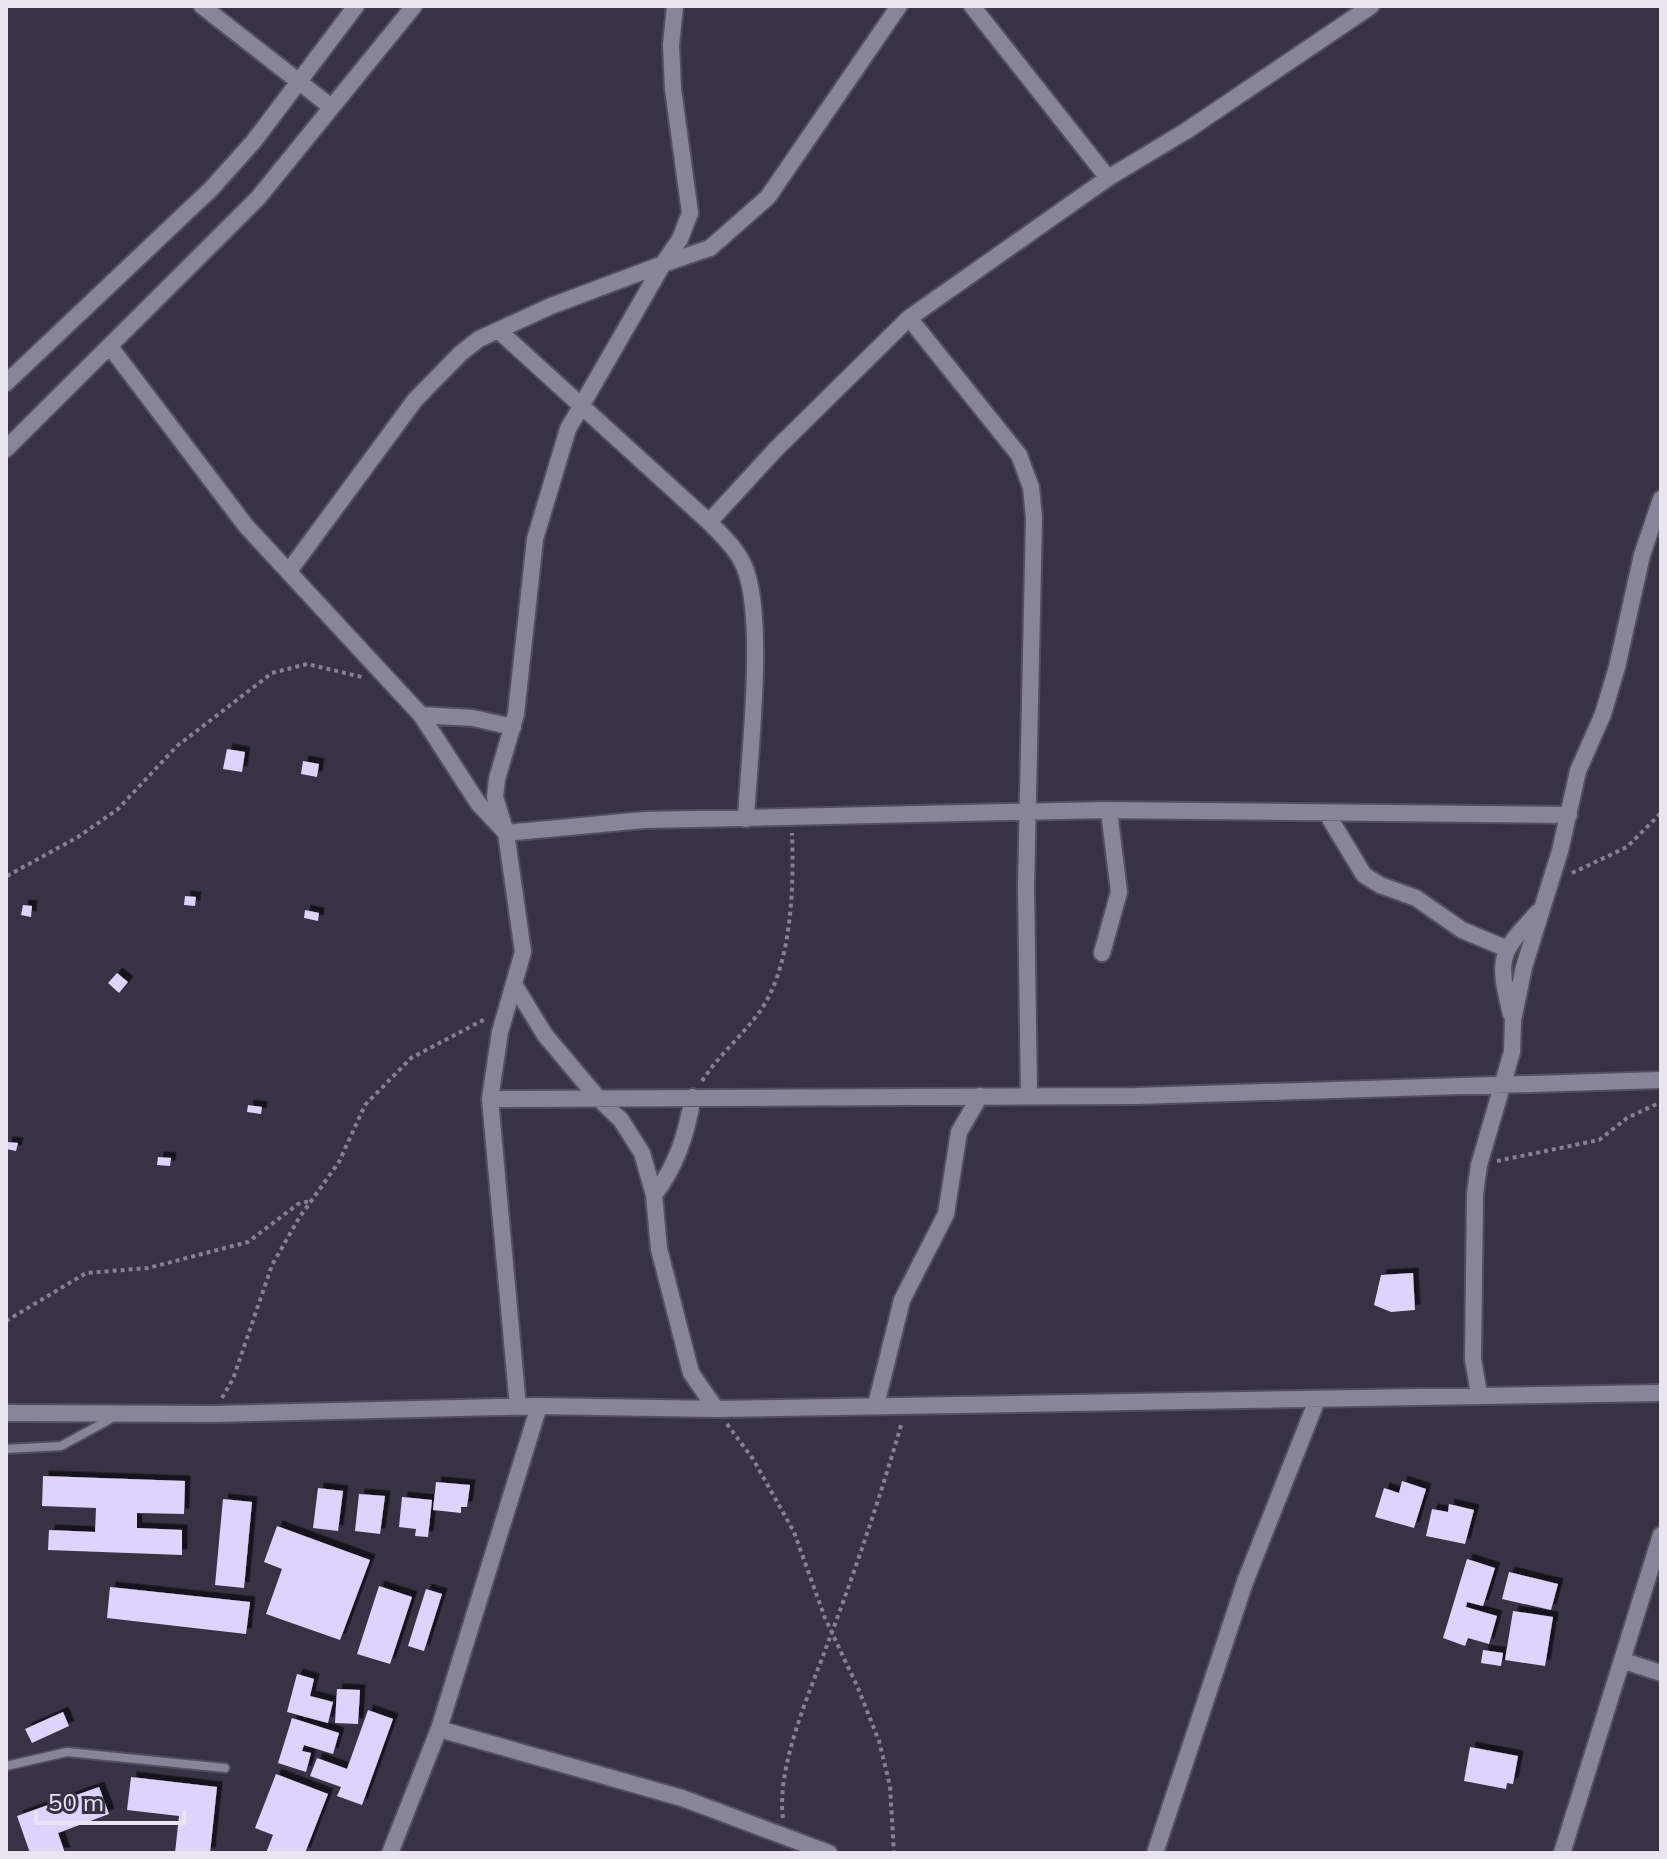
<svg xmlns="http://www.w3.org/2000/svg" width="1667" height="1859" viewBox="0 0 1667 1859" font-family="Mulish,sans-serif">
<defs>
<filter id="shadow"><feDropShadow dx="5.5" dy="-5.5" stdDeviation="0" flood-color="#0009"/></filter>
</defs>
<rect width="100%" height="100%" fill="#383344"/>
<path fill="#ddd3fc" filter="url(#shadow)" d="M227,749L245,752L242,772L223,769Z
M303,761L319,764L317,777L301,774Z
M185,896L196,897L195,906L184,905Z
M23,905L32,906L31,917L21,915Z
M305,910L319,913L318,921L304,918Z
M117,973L128,982L119,993L108,983Z
M248,1105L262,1107L261,1114L247,1112Z
M7,1142L18,1143L16,1151L6,1149Z
M158,1157L171,1158L170,1166L157,1165Z
M1413,1273L1415,1310L1391,1312L1374,1305L1381,1275Z
M43,1476L185,1481L184,1514L137,1513V1528L182,1530V1555L48,1550L49,1530L95,1532L96,1508L42,1506Z
M1402,1481L1426,1489L1414,1528L1375,1517L1384,1488L1399,1493Z
M436,1482L470,1485L467,1507H461V1513L433,1510Z
M318,1488L343,1491L338,1531L313,1528Z
M359,1494L385,1496L380,1534L355,1531Z
M402,1497L432,1500L428,1537L415,1536L416,1529L399,1527Z
M223,1499L252,1502L244,1588L215,1585Z
M1449,1504L1474,1510L1465,1544L1426,1536L1432,1509L1448,1512Z
M277,1526L370,1560L340,1640L266,1614L282,1569L264,1562Z
M1467,1559L1495,1568L1483,1606L1467,1602L1466,1607L1497,1616L1489,1644L1468,1638L1465,1646L1443,1638Z
M1509,1572L1558,1584L1551,1610L1502,1599Z
M379,1586L412,1597L390,1664L357,1654Z
M110,1587L250,1602L246,1634L107,1618Z
M426,1589L442,1594L424,1651L408,1646Z
M1513,1611L1553,1617L1545,1666L1505,1660Z
M1483,1650L1503,1653L1501,1666L1481,1663Z
M297,1674L314,1679L310,1696L333,1702L328,1723L287,1712Z
M337,1689L360,1690L358,1724L335,1723Z
M368,1710L393,1719L362,1805L337,1796L341,1787L310,1776L317,1758L347,1769Z
M63,1712L69,1726L32,1743L25,1729Z
M292,1718L339,1733L333,1754L304,1745L302,1751L311,1753L306,1772L278,1763Z
M1470,1747L1518,1756L1513,1784L1507,1783L1506,1789L1464,1781Z
M276,1774L328,1794L305,1853H266L273,1835L255,1828Z
M131,1777L217,1787L210,1853H175L179,1816L127,1810Z
M99,1787L109,1814L58,1833L65,1853H30L17,1816Z"/>
<g fill="none" stroke-linecap="round" stroke-linejoin="round">
<defs>
<path id="lane" d="M6,1449L61,1446L114,1417
M6,1766L67,1752L225,1768"/>
<path id="street" d="M202,6L330,106
M972,6L1108,178
M909,318L1019,455L1031,487L1034,518L1026,887L1029,1096
M498,330L709,522C723,536 739,551 746,571C765,627 749,756 746,819
M111,348L246,526L421,715L478,803L506,833L644,820L1104,810L1569,815
M6,383L211,189L254,141L356,6
M6,449L258,198L414,6
M709,522L776,449L909,318L1108,178L1186,131L1371,6
M289,571L415,400L461,353L479,339L551,306L663,264L680,239L690,213L673,89L671,45L675,6
M421,715L473,718L513,727
M1327,814L1364,875L1380,885L1416,898L1462,930L1505,948
M1102,953L1119,892L1109,811
M515,986L545,1035L597,1097L621,1120L642,1153L654,1195L659,1249L691,1373L716,1409
M1511,1014C1497,957 1499,954 1538,912
M490,1099L1136,1096L1661,1080
M654,1195C677,1165 686,1135 693,1097
M1479,1394L1473,1359L1475,1194L1479,1165L1512,1052L1513,1020L1524,967L1560,851L1578,771L1603,714L1617,667L1642,555L1661,499
M876,1405L902,1300L946,1214L959,1132L980,1096
M518,1407L490,1099L500,1032L523,952L506,833L495,797L497,779L516,714L535,539L568,429L663,264L710,248L768,197L899,6
M6,1413L214,1414L539,1406L716,1409L1661,1393
M1624,1661L1661,1673
M439,1729L682,1798L829,1853
M390,1853L439,1729L539,1406
M1155,1853L1245,1582L1317,1400
M1562,1853L1661,1535"/>
</defs>
<use href="#lane" stroke="#53505d" stroke-width="12"/>
<use href="#street" stroke="#53505d" stroke-width="20"/>
<path stroke="#85818f" stroke-width="4" stroke-dasharray="4 4" stroke-linecap="butt" d="M1572,873L1627,847L1661,813
M7,876L78,837L118,809L177,746L272,673L307,664L362,677
M702,1081C718,1056 740,1038 758,1014C792,969 794,888 792,833
M1497,1161L1599,1140L1627,1118L1661,1102
M6,1321L86,1273L148,1268L248,1242L298,1204L313,1200
M222,1398L233,1379L272,1265L299,1218L339,1162L365,1105L411,1058L487,1018
M727,1424L753,1459L794,1532L825,1618L858,1688L879,1741L890,1786L894,1853
M783,1818C776,1768 809,1694 826,1648C854,1574 880,1498 902,1422"/>
<use href="#lane" stroke="#898598" stroke-width="8"/>
<use href="#street" stroke="#898598" stroke-width="16"/>
</g>
<rect width="1667" height="1859" fill="none" stroke="#e8e5f0" stroke-width="16"/>
<path d="M36 1811v12h148v-12" fill="none" stroke="#e8e5f0" stroke-width="4"/>
<text x="48" y="1811" font-size="24" fill="#e8e5f0" stroke="#383344" stroke-width="6" paint-order="stroke">50 m</text>
</svg>
